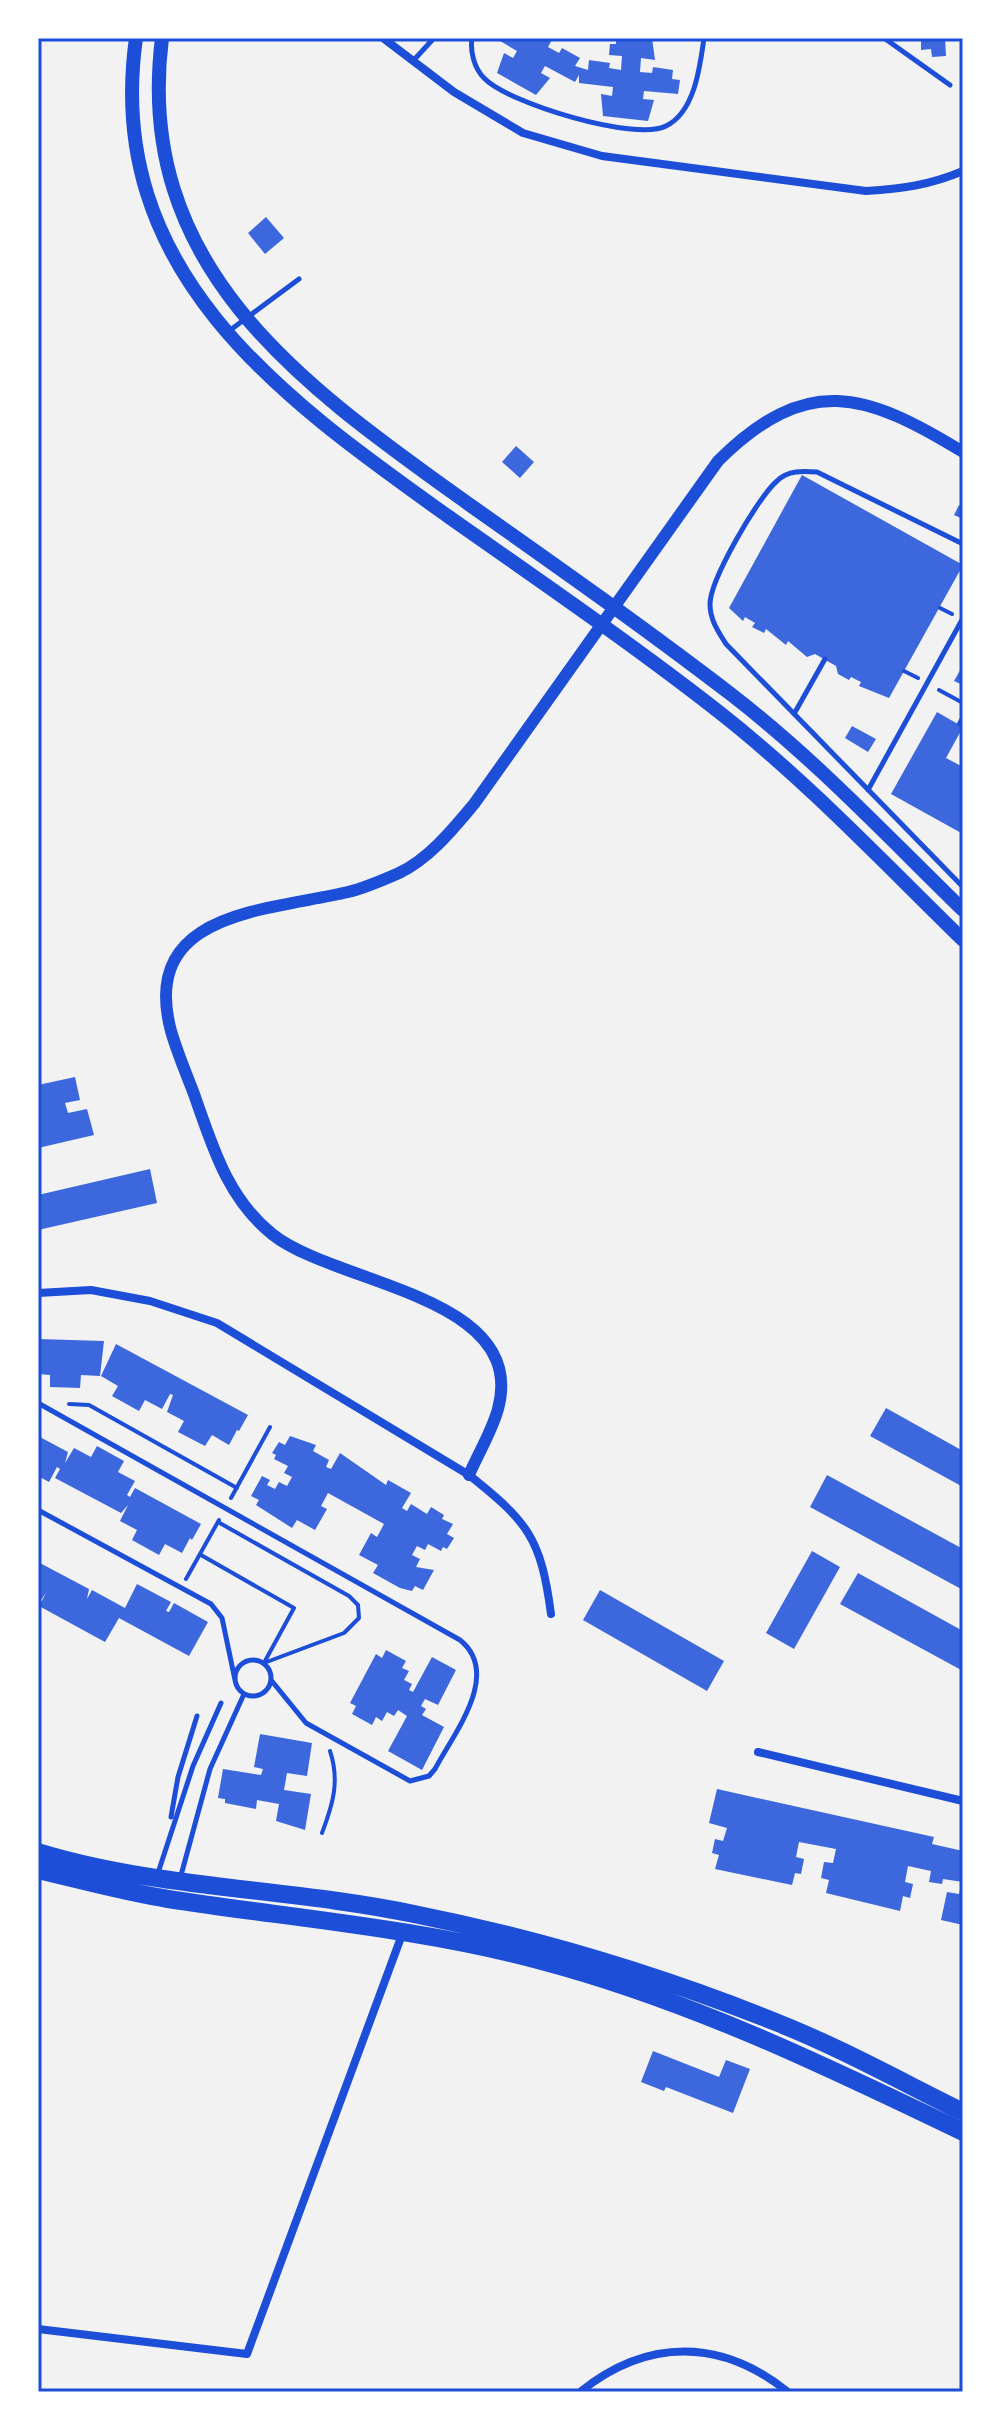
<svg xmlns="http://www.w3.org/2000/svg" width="1001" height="2430" viewBox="0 0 1001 2430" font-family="'PT Sans',sans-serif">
<rect width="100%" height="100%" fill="#f2f2f2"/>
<path fill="#3d67dc" d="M495,38H553L548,47L559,53L562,48L580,58L575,66L588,70L589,60L610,63L609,68L621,70L622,56L609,55L610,44H616V38H652L655,60L641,58L640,72L652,73L653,67L673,70L672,79L680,80L678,94L644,91L643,99L654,100L648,121L603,116L601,94L612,96L613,87L579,83V75L575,82L545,66L541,73L550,78L536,95L497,73L504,53L513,58L517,51Z
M921,38H945L946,56L932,57L931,49L921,50Z
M266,217L284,238L265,254L248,233Z
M516,446L534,462L520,478L502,462Z
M802,475L963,565L889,698L859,686L861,682L851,677L849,680L838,674L836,666L815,654L807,657L788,641L786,645L766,629L764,633L752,627L755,623L745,617L743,621L729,608Z
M959,505L963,506V519L954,515Z
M963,665V685L954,681Z
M937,712L963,727L946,758L963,767V834L891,794Z
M852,726L876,739L868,752L845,738Z
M75,1077L80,1100L65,1103L68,1113L87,1109L94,1135L38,1148V1085Z
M150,1169L157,1203L38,1230V1195Z
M38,1339L104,1341L100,1376L81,1375L80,1388L50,1387V1375L38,1374Z
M116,1344L248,1415L239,1431L237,1430L229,1445L212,1435L205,1446L178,1432L184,1421L167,1412L173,1395L170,1394L162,1409L145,1400L139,1411L112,1396L118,1386L101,1376Z
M886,1408L963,1451V1487L870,1436Z
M38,1436L68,1452L65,1463L74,1448L91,1457L97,1446L124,1461L118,1472L135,1481L127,1495L130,1497L135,1488L201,1524L192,1540L190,1538L182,1553L165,1544L159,1555L132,1540L137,1530L120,1521L128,1505L121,1513L55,1478L60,1469L57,1467L49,1482L38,1476Z
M290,1436L316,1445L313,1451L329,1460L326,1467L331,1469L340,1453L386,1485L388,1480L411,1493L402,1508L407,1511L411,1504L427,1514L431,1507L444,1515L442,1519L453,1524L447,1534L454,1538L447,1549L443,1547L441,1551L428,1544L425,1550L417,1546L412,1555L420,1559L416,1567L434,1570L423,1590L415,1586L412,1591L400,1588L373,1573L378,1565L359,1555L371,1533L377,1537L384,1524L328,1493L321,1506L327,1509L315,1530L297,1520L292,1528L256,1505L259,1500L251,1496L262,1476L270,1480L267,1485L275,1489L279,1482L287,1486L292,1477L284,1473L288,1466L274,1459L276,1455L272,1453L279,1442L285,1445Z
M827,1475L963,1549V1590L810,1507Z
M812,1551L840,1567L794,1649L766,1633Z
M38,1562L89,1589L87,1599L92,1590L125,1608L137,1584L171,1602L166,1611L169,1612L174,1603L208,1622L189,1656L119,1618L105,1642L39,1606L46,1593L38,1604Z
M858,1573L963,1631V1671L840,1604Z
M600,1590L724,1661L707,1691L583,1620Z
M386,1650L406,1661L402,1668L409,1671L404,1680L412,1684L409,1690L413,1692L432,1657L456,1670L438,1705L425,1699L421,1706L426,1709L422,1715L444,1727L422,1770L388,1751L407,1716L398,1710L394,1716L387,1712L382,1721L376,1717L372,1725L352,1714L356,1706L350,1703L376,1654L382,1658Z
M260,1734L312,1743L307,1776L287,1773L284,1790L311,1794L305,1830L276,1821L279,1804L257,1800L256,1809L225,1803V1799L218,1798L223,1769L261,1775L263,1769L254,1767Z
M717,1789L934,1837L932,1844L963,1851V1882L943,1879L942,1884L929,1882L931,1871L908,1866L905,1882L913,1884L910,1898L903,1896L900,1911L826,1893L829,1880L821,1878L824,1862L833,1863L836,1849L799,1842L796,1857L804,1859L801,1874L795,1873L792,1885L715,1869L719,1855L712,1853L715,1839L723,1841L727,1828L709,1823Z
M962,1882L963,1925L941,1920L947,1892L959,1894Z
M653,2051L719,2077L726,2060L750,2069L733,2113L666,2087L664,2091L641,2082Z"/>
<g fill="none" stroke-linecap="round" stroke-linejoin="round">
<path stroke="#1d4ed8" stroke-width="4" d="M940,608L952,614
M904,671L918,678
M939,690L963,703
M959,724L963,716
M69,1404L89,1405L237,1488
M231,1498L270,1427
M218,1522L349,1596L358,1605L359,1618L344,1633L264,1663
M201,1555L294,1608L265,1661
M186,1579L219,1520
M322,1833C333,1804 340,1781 330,1751"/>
<path stroke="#1d4ed8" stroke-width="5" d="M472,38C470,51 474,68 484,78C507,103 636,142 666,126C695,112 700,66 704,38
M884,38L950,85
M413,61L434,38
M229,331L299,279
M963,544L817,472C803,471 788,470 777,481C758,497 710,580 710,604C710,620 718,631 726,644L963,887
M794,714L825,659
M868,790L963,618
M38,1403L460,1640C502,1674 454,1733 435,1769L429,1776L410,1781L306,1723L271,1680
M38,1510L211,1604L222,1618L235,1680
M235 1678a18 18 0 1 1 36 0a18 18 0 1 1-36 0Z
M171,1817L178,1777L197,1716
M157,1876L193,1766L221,1703
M180,1879L210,1769L244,1694"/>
<path stroke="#1d4ed8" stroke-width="8" d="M383,38L454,92L523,133L602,156L866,191C901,189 930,185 963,171
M38,1293L91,1290L150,1301L217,1323L469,1475C528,1522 541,1538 551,1614
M758,1752L963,1801
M38,2329L247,2354L403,1932
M580,2392C647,2338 721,2338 788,2392"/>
<path stroke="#1d4ed8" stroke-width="12" d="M469,1475C478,1454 492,1431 498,1409C529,1295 335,1285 272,1234C227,1198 212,1145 194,1094C186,1073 177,1052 171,1031C139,911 267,911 348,892C365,888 383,880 399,873C429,859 453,829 474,804L718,461C807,373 865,392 963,452"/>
<path stroke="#1d4ed8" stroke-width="14" d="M136,38C103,272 282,398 449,517C540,581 632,644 719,712C807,781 884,863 963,940
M162,38C133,269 304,386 470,505C558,567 646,629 732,695C815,759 888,837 963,910"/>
<path stroke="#1d4ed8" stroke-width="18" d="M38,1852C159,1889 290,1888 414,1914C539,1939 659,1975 778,2023C841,2048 902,2082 963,2112
M38,1870C81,1880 124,1892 168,1899C291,1918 417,1928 538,1960C687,1999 824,2065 963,2132"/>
</g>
<rect width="1001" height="2430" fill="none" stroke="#ffffff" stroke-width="80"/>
<rect x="40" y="40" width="921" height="2350" fill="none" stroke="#1d4ed8" stroke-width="3"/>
</svg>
